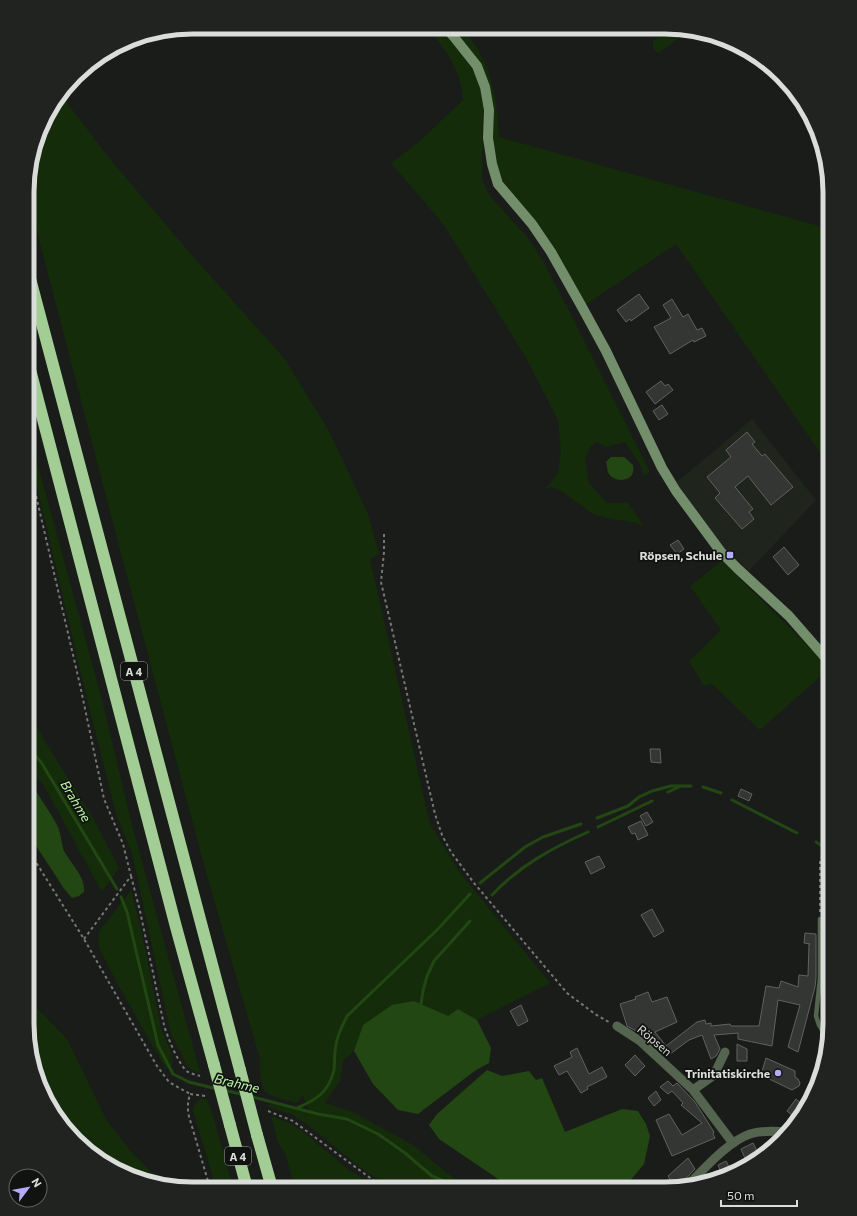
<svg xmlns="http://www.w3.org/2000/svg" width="857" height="1216" viewBox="0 0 857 1216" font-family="Commissioner,sans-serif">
<rect width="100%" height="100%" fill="#1a1c1a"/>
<path fill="#1f241d" d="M752,419L816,500L749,571L723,546L696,512L677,482Z"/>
<path fill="#142c0a" d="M427,28H439L462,53L476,76L480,86L483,106L482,180L490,196L528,238L542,259L569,311L650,472L644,475L640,464L625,442L606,447L597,442L591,446L585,458L589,483L607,503H628L644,526C629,519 612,521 596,515C584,510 561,487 551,487C548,487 543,490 540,491L550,484L558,472L561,451L558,420L526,358L444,225L391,163L420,141L463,100C462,72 446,49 427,28Z
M453,28H462C491,61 497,94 499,137L830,229V467L676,244L585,305L508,192L496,165L493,137L494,116L488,80L475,55Z
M669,28H687L694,30L681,36L659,53L655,51L653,47V41Z
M61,95L110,159L189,252L284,358L328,429L368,514L379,554L370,559L430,824L457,868L466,880L550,983L477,1020L458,1009L448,1016L363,1025L354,1051L343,1061L340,1081L325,1103L353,1112L413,1145L462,1185L468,1188H394L366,1172L308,1125L291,1114L268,1107L270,1104L309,1111L303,1095L297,1103L276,1098L264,1091L260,1076V1059L204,865L113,523L34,220L28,216V170L49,110Z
M28,429L101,696L133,829L200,1072L193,1071L188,1067L171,1034L132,853L116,814L87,699L28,448Z
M722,561L805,643L829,669L760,730L712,684L704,686L689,661L721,630L690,586Z
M28,709L44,740L93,818L119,868L102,892L42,782L27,771Z
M131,890L141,929L161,1028L171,1052L173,1065L166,1069L117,983L99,948L98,933Z
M27,998L67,1039L107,1121L130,1150L164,1186L129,1177L92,1155L44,1097L27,1024Z
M200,1099H207L214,1119L233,1188H216L193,1110L195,1104Z
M271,1116L289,1123L301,1130L349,1170L379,1188H294L286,1155L278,1143Z"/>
<path fill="#224713" d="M611,457H624L633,465C633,467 634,470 633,472C631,482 614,482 609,474C607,471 607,465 606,462Z
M27,785L33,786C41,800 51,813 58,827C61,834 61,843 64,851C71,864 86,877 84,892L79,896L72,898L65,890L27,832Z
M414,1001L448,1016L458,1009L477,1020L491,1048L489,1063L476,1070L418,1114L398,1110L373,1084L354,1051L363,1025L392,1005Z
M487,1070L502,1076L529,1071L536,1080L542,1078L565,1132L622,1109L638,1111L646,1124L650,1136L644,1164L630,1181L615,1189H513L439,1139L429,1125L437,1114Z"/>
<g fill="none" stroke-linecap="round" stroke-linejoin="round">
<path stroke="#224713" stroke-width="3" d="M27,747L41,762L117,889
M703,787L721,793
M668,792L681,786
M732,800L797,833
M597,818L628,806L639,797L652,791L671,786H691
M598,827L652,801
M816,842L830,851
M480,883L525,847L543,837L581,824
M492,895C519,866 552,848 588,832
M121,897L127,912L158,1045L173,1074L189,1082L217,1089
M421,1004L423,991L427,976L434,961L470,921
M224,1090L244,1095
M249,1096L318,1114L347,1119L378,1134L405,1153L432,1176L461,1188
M297,1108C316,1100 329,1092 334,1070C335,1062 334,1053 336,1045C337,1035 343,1025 347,1016L438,929L470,894"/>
</g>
<path fill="#343633" stroke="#60625f" d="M639,294L649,308L631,321L630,319L626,322L617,310Z
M672,299L683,317L688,314L697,330L702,328L706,336L694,342L693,340L670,354L654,327L671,318L663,305Z
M661,381L665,386L668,384L673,390L655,404L646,392Z
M662,405L668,414L659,420L653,411Z
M747,432L755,442L752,444L762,456L765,454L793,487L771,505L748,476L735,487L753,509L749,512L754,519L742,529L715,498L720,493L707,477L731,457L726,450Z
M678,540L684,549L677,554L670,545Z
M784,547L799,565L788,575L773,557Z
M650,749H660L661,763L651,762Z
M741,789L752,794L749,801L738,796Z
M647,812L653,822L646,826L640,816Z
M641,821L648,835L638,840L635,833L632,834L628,827Z
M599,856L605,867L591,874L585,862Z
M652,909L664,931L654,937L641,915Z
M805,933L816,934V978L815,987L798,1052L788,1047L800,1005L778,1000L772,1046L738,1039V1033L714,1035L720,1049L716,1056L711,1059L702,1035L689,1040L666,1057L645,1036L627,1026L620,1004L636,999L635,997L648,992L652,1002L667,997L677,1022L655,1032L666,1046L697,1022L705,1020L706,1024L711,1023V1026L730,1024L731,1026H759L766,986L779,988L781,981L798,987L799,975L808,976L809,944H810L804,943Z
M521,1005L528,1021L518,1026L510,1011Z
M737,1044L747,1049V1061H737Z
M577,1048L589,1074L602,1067L607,1077L587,1087L588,1089L581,1093L567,1071L559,1075L554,1066L572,1057L570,1052Z
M635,1055L645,1066L635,1076L625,1065Z
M766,1058L795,1071V1077L798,1079L800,1083L799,1086L792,1090L761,1075Z
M668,1081L673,1086L677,1083L695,1102L714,1132L713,1134L715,1138L672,1156L656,1120L669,1114L682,1135L702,1123L681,1105L683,1103L672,1091L668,1094L660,1087Z
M656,1091L661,1100L654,1106L648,1098Z
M796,1099L806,1108L798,1120L787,1111Z
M753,1143L760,1157L748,1165L741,1149Z
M688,1158L695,1169L679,1186L675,1187L668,1176Z
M726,1161L732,1173L723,1176L718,1165Z"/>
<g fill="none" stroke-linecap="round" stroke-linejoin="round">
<path stroke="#767876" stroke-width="2" stroke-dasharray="3 3" stroke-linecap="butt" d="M28,461L80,685L104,799L123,844L131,876L84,939
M384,534V552L381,582L435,814L442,835L451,852L474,883L567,993L595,1014L609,1022
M27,848L84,939L157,1066L169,1082L190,1094
M131,876L140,911L164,1025C167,1036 179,1066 188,1072C192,1074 197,1075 200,1076
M820,912V861L830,839
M205,1096L190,1094L188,1102V1113L210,1188
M268,1111L293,1121L377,1183L386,1188"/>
<path stroke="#54644e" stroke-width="4.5" d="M817,1086L825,1044V1035L819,1025L816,1016L820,978V919"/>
<path stroke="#54644e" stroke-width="9" d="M617,1026L640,1041L693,1090L732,1142
M693,1090L714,1075L725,1052
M690,1183C706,1167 729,1141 750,1134C762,1130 776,1131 788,1132"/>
<path stroke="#738e6a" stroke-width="10" d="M446,28L454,37L477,66L485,87L489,110L488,138L492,164L498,184L532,224L551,252L582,307L606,351L662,468L676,491L721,552L738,569L789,616L830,663"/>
<path stroke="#a2cd94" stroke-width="12" d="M28,271L240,1070
M28,362L176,927L214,1065
M230,1125L247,1188
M257,1135L272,1188"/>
<path stroke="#a2cd94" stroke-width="12" d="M214,1065L230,1125
M240,1070L257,1135"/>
</g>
<g fill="#b4acf9" stroke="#111311" stroke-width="1.5">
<rect x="726" y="551" width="8" height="8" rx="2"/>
<circle cx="778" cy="1073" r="4"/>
</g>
<g text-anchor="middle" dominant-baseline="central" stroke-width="3.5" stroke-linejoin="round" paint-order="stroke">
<g fill="#111311" stroke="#9ea09e" stroke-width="1">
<rect x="121" y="662" width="26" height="18" rx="3"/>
<rect x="225" y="1147" width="26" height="18" rx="3"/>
</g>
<g font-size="11" font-weight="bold" fill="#dbdddb">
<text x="134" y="671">A 4</text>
<text x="238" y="1156">A 4</text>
</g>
<g font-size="12" font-weight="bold" fill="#dbdddb" stroke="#111311" text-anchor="end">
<text x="722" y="555">Röpsen, Schule</text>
<text x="770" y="1073">Trinitatiskirche</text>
</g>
<g font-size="12" fill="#dbdddb" stroke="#111311">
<text transform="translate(655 1040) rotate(40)">Röpsen</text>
</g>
<g font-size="13" font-style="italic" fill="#bdf8a9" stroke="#111311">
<text transform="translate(76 801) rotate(59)">Brahme</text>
<text transform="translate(237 1083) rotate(13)">Brahme</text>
</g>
</g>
<path d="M0 0H857V1216H0ZM192 34H665A158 158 0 0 1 823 192V1024A158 158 0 0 1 665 1182H192A158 158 0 0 1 34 1024V192A158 158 0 0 1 192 34Z" fill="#212321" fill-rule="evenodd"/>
<path fill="none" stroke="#dbdddb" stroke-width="5" d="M192 34H665A158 158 0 0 1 823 192V1024A158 158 0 0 1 665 1182H192A158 158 0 0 1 34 1024V192A158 158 0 0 1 192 34Z"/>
<g transform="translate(28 1188) rotate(58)"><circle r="19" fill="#111311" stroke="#626462"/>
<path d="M0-3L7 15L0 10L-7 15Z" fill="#b4acf9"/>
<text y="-6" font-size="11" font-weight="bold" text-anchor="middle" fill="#dbdddb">N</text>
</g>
<path d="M721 1200v6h76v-6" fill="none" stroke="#dbdddb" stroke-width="2"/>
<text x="727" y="1200" font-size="12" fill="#dbdddb" stroke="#111311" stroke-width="3" paint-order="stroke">50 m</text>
</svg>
